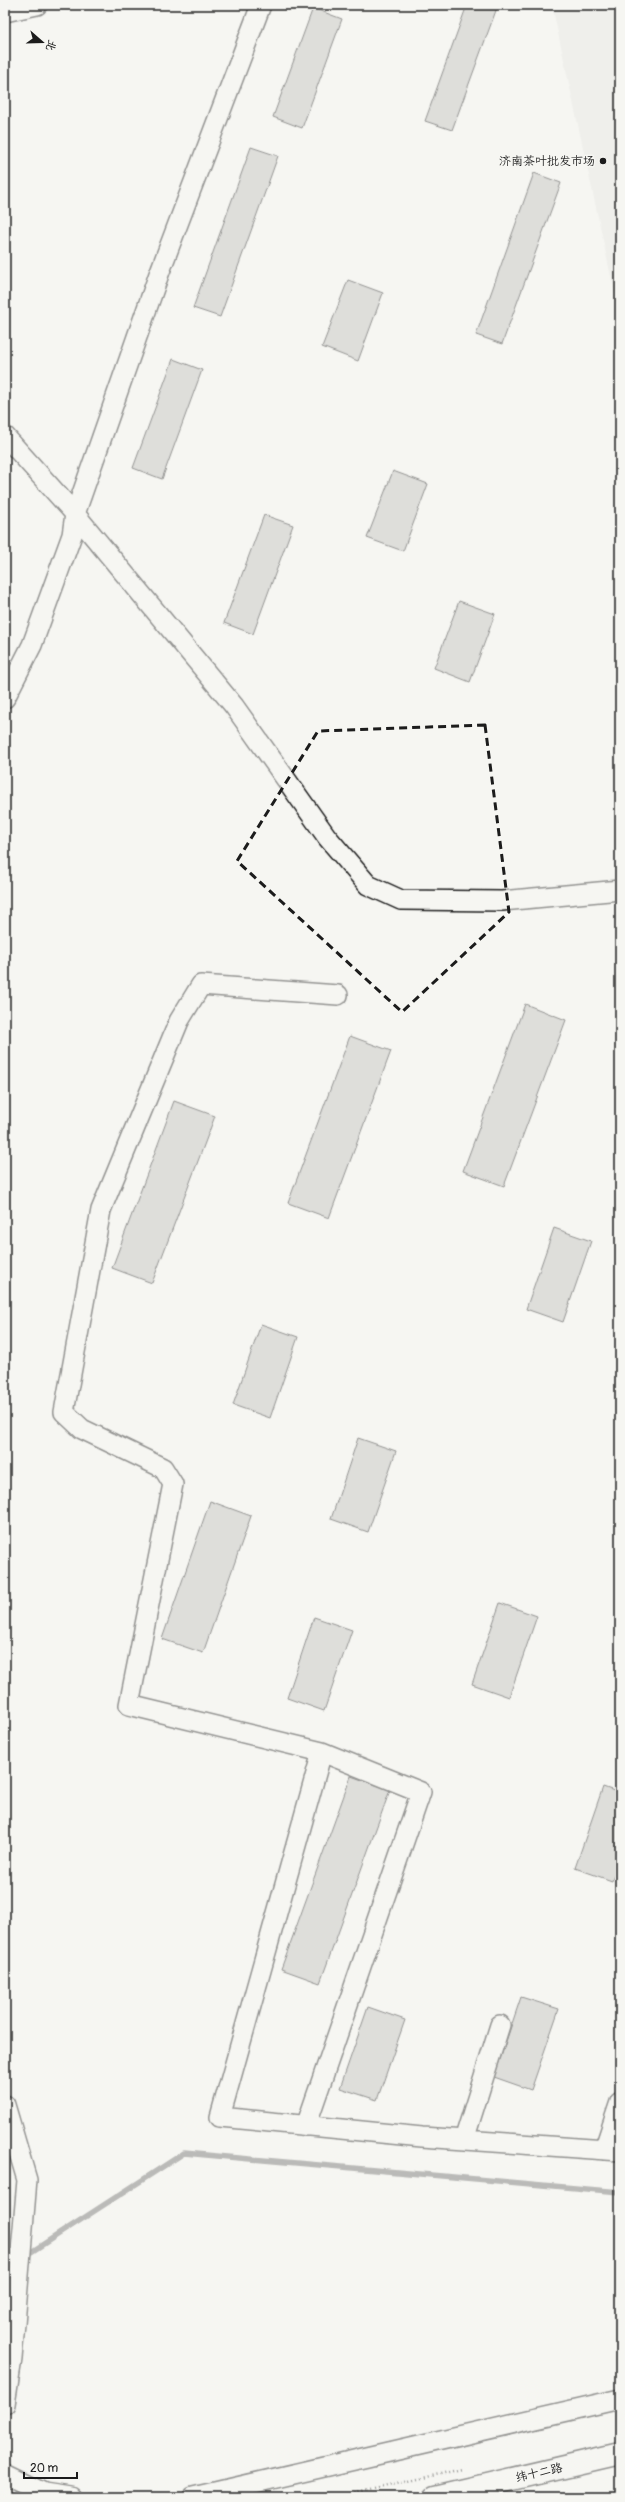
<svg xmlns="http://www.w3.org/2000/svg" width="625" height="2502" viewBox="0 0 625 2502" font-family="Pangolin,'LXGW WenKai TC',sans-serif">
<rect width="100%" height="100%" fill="#f6f6f2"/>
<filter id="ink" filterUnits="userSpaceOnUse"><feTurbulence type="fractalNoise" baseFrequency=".025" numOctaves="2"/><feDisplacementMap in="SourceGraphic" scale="8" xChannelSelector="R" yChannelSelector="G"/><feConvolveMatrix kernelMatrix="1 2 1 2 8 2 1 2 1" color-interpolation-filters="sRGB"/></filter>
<g filter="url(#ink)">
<path fill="#e6e6e2" d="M552,5H620V318Z"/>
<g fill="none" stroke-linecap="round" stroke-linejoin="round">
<path stroke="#727271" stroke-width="5.5" d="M25,2256L184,2153L620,2192
M5,2269L16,2262"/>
</g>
<path fill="#c0c0bd" stroke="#1c1c1c" d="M467,5H498L452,130L425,121Z
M313,8L342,19L302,128L273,117Z
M251,147L278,156L220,317L193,308Z
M534,173L561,183L502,344L476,335Z
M348,280L383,293L358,361L322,347Z
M173,359L202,370L162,479L133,468Z
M393,471L428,484L403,551L367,538Z
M264,515L293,525L253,634L224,623Z
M459,601L495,614L470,682L434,668Z
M525,1004L566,1020L504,1186L463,1171Z
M350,1036L391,1051L329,1218L288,1203Z
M174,1101L215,1116L152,1283L112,1268Z
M554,1228L591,1241L563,1322L526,1309Z
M261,1324L298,1337L270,1418L233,1405Z
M358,1438L396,1451L368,1532L331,1519Z
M210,1501L251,1516L203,1653L162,1639Z
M500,1603L537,1616L509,1697L472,1684Z
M314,1617L352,1630L324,1711L287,1698Z
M351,1776L390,1790L320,1983L281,1969Z
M603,1787L620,1793V1858L612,1881L575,1868Z
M521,1997L559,2009L531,2090L494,2077Z
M368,2007L405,2020L377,2100L340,2088Z"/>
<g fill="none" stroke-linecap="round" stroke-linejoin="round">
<defs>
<path id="minor" d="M5,12L37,5
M5,436L75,514L234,706L327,837L368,885L401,900L502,901L620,890
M5,698L32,645L72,535L75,514L159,274L261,5
M338,995L201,985L179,1021L101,1210L64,1412L82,1429L163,1468L173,1484L129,1705L322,1752L220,2117L422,2137L620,2151
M5,2105L27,2180L12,2359L5,2404
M306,2126L421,1792L322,1752
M464,2140L500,2025
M604,2150L620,2102
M5,2474L44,2493L70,2497
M193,2497L620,2399"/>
<path id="major" d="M435,2497L620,2454"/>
</defs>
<use href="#minor" stroke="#1c1c1c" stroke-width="22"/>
<use href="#major" stroke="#1c1c1c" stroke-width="25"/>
<path stroke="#1c1c1c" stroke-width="2.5" stroke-dasharray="1 3" stroke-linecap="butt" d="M339,2497L462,2469"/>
<use href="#minor" stroke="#f6f6f2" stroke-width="19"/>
<use href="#major" stroke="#f6f6f2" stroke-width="22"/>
</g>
</g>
<path d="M0 0H625V2502H0ZM485,725L509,912L402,1012L237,861L318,731Z" fill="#f6f6f2" fill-opacity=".55" fill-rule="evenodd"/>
<path fill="none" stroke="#1c1c1c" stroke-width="3" stroke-dasharray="8 5" stroke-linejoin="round" d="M485,725L509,912L402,1012L237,861L318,731Z"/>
<circle fill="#1c1c1c" stroke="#f6f6f2" stroke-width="1.5" cx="603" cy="161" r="4"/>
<g text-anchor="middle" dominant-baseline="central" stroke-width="3" stroke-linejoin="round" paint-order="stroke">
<g font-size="12" fill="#1c1c1c" stroke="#f6f6f2" text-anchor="end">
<text x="595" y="161">济南茶叶批发市场</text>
</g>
<g font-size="12" fill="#1c1c1c" stroke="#f6f6f2">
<text transform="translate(539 2473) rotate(-13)">纬十二路</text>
</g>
</g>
<rect width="625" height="2502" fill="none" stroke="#f6f6f2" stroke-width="20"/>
<rect x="10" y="10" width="605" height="2482" fill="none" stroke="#1c1c1c" stroke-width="1.5" filter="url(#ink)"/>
<g transform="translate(42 42) rotate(110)" stroke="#f6f6f2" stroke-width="3" paint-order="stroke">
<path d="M0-3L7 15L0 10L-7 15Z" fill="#1c1c1c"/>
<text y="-6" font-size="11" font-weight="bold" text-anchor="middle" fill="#1c1c1c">北</text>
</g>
<path d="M24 2472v6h53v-6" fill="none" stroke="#1c1c1c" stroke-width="2"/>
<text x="30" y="2472" font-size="12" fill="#1c1c1c" stroke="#f6f6f2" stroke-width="3" paint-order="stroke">20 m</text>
</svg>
